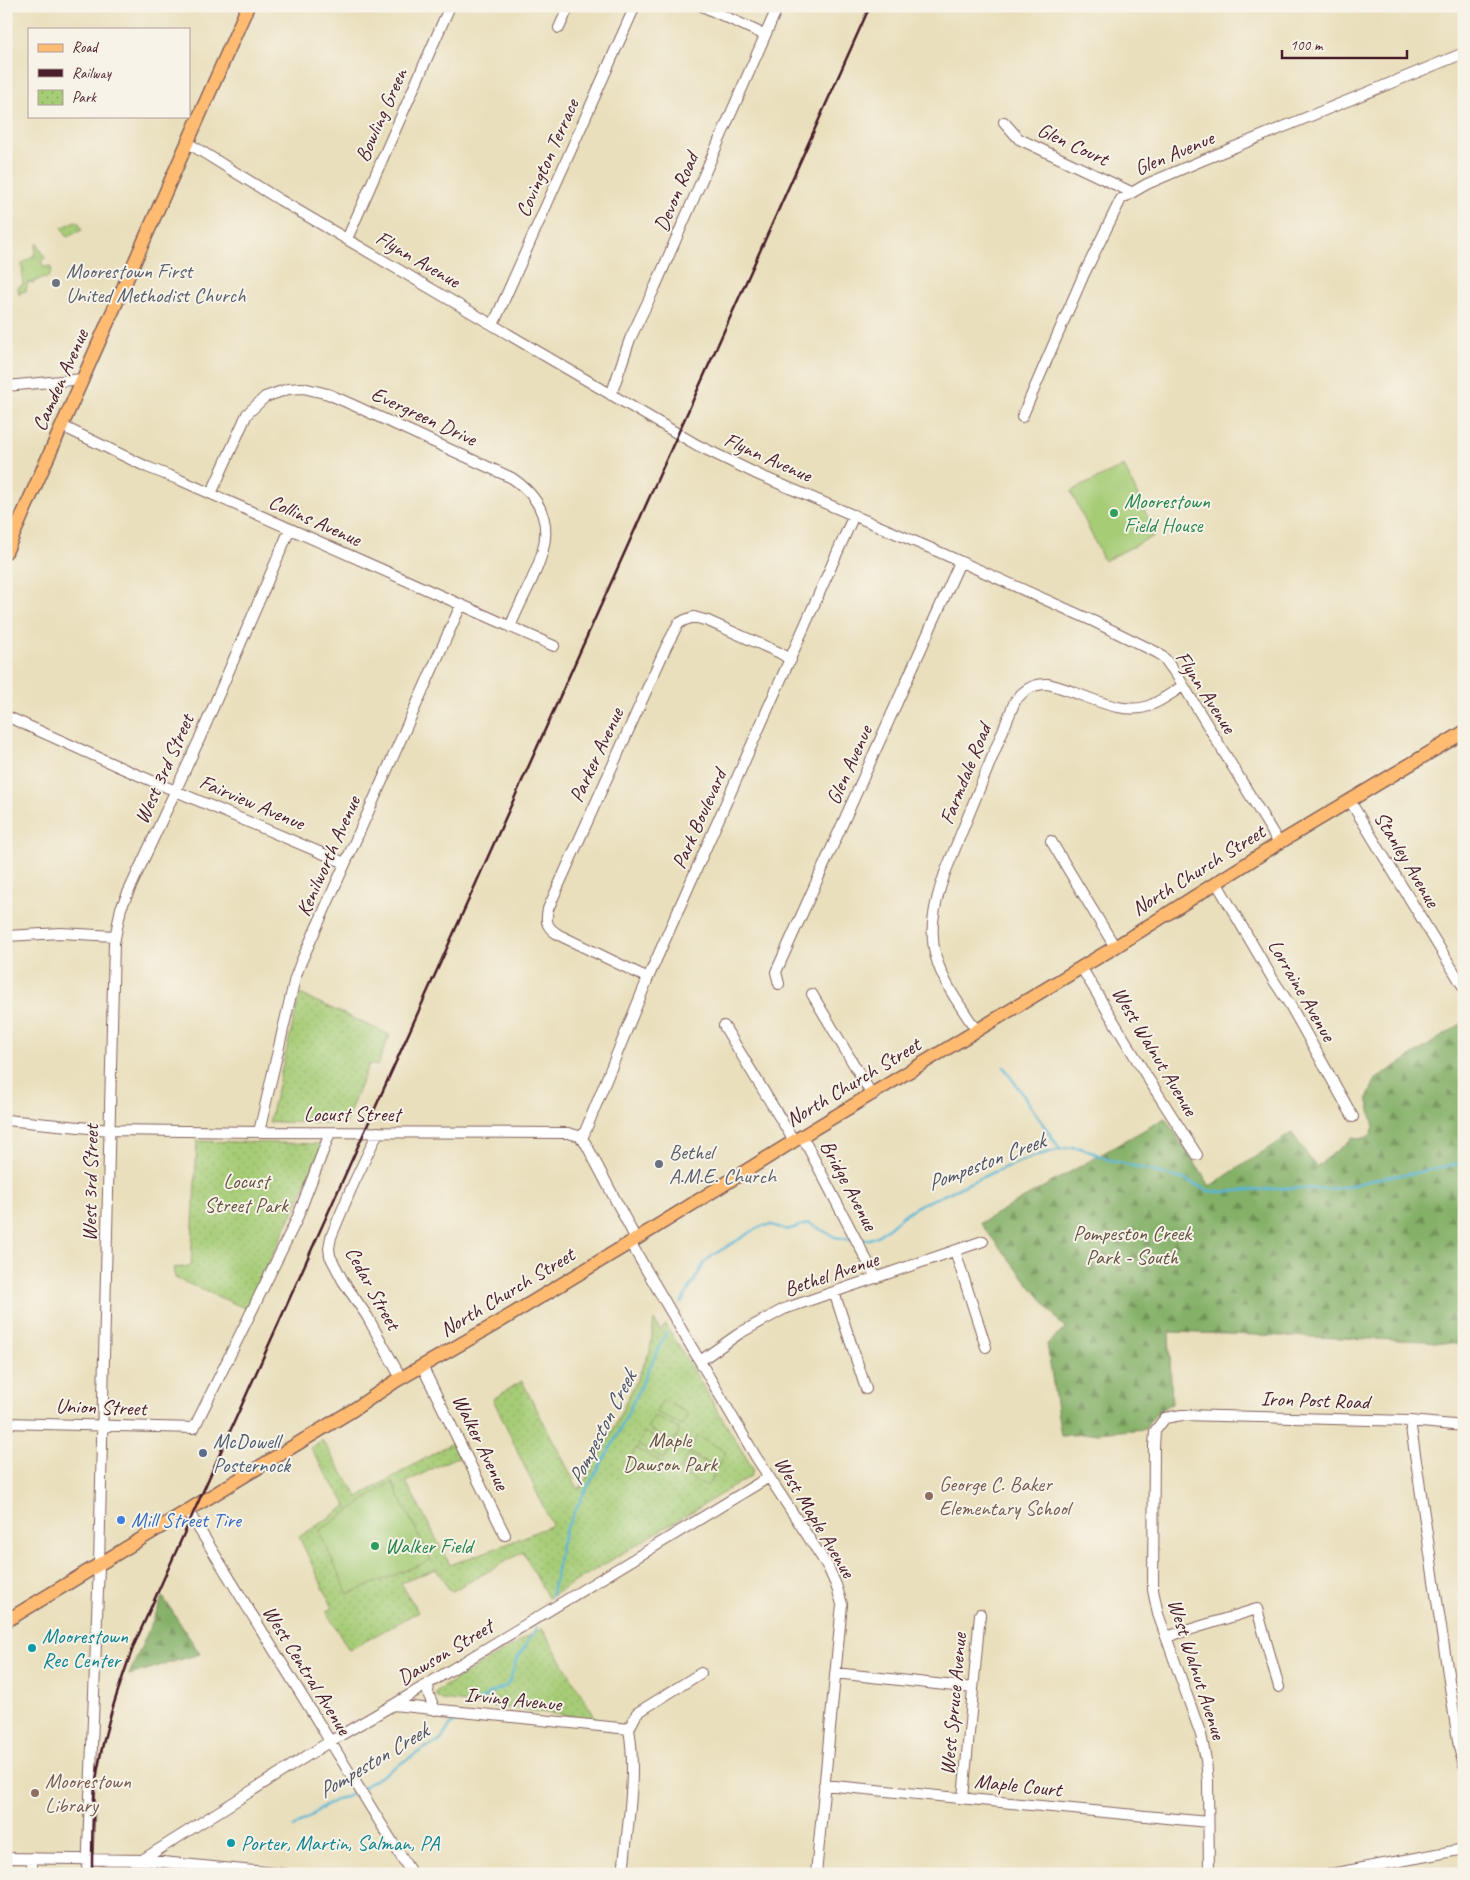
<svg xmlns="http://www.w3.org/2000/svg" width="1470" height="1880" viewBox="0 0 1470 1880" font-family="Caveat,sans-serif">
<defs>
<pattern id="grass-tufts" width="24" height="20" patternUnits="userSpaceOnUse" patternTransform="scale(1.25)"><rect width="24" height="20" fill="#a6cc76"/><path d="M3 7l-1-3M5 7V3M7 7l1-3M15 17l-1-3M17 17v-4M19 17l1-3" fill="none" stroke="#90af66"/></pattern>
<pattern id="forest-firs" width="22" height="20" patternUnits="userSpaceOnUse" patternTransform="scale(1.25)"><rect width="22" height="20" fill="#84b067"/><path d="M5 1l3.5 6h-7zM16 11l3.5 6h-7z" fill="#6e8f55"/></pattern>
<pattern id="park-dots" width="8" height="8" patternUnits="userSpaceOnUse" patternTransform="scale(1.25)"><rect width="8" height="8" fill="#a6cc76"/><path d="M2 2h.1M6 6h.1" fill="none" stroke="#90af66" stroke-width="1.8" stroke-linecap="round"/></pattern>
</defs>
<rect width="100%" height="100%" fill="#f7f3e8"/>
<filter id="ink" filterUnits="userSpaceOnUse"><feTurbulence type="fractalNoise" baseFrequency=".02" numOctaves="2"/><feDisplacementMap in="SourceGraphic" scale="10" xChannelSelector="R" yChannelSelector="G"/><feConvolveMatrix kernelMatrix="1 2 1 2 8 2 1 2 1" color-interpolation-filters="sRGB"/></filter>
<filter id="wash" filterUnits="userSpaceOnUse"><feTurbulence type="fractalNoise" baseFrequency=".0096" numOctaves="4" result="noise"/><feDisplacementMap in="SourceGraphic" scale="20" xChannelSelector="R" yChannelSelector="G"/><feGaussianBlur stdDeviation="1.12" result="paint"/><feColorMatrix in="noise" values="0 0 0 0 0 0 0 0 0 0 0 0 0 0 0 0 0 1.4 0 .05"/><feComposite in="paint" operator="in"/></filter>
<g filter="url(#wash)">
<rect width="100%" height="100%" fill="#e9dfbc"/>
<path fill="url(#grass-tufts)" stroke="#787650" d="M37,243L45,258L41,261L44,267L50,266L52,270L49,276L45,279L44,277L32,283L28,282L26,291L21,292L19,295L18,287L23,285L22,264L34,255Z"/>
<path fill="url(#forest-firs)" stroke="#676849" d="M1464,1022V1345L1426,1341L1169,1332L1172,1404C1159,1409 1153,1417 1145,1429L1061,1436L1047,1344L1065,1329L980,1223L1165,1118L1210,1186L1292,1133L1316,1167L1353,1138L1360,1139L1370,1136L1374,1127L1367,1098L1376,1079Z
M163,1597L200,1654L129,1675Z"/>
<path fill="url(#park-dots)" stroke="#787650" d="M75,221L79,223L82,230L67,237L62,228Z
M300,994L390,1035L377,1066L369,1064L345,1123L269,1122Z
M197,1141L323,1144L302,1193L247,1309L175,1278L173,1268L191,1266Z
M654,1320L660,1330L666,1325L753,1469L751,1476L548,1598L523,1552L451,1592L436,1569L401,1583L418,1612L349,1650L326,1611L333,1608L299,1537L347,1506L310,1448L322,1440L358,1497L452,1443L460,1458H454L406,1482L450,1565L507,1544L552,1525L493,1399L522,1381L579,1490L609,1438L650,1351Z
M542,1628L596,1719L442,1700L436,1695L438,1690Z"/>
<path fill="#a6cc76" stroke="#787650" d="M1124,466L1156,535L1104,561L1071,491Z
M663,1400L689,1414L682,1426L656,1412Z
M654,1416L680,1430L673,1442L647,1428Z
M645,1432L671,1447L664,1459L638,1445Z
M698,1436L726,1452L717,1468L689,1452Z
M636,1448L662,1463L656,1475L630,1460Z
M688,1454L716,1470L707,1487L679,1471Z
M392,1482L431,1560L348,1594L319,1531Z"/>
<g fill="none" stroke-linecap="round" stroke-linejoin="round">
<path stroke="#56b5d5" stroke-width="2.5" d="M1004,1067L1060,1149
M860,1240C881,1241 894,1220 911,1210C922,1202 934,1200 946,1194C984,1176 1030,1154 1072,1147L1081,1148L1110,1160L1186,1180L1209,1191L1220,1192L1284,1188L1328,1189L1344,1187L1385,1177L1410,1174L1464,1162
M681,1303L705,1262L713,1255L761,1226L772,1225L787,1230L809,1223L835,1237L852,1240
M551,1596L557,1571L560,1548L566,1529L584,1493L615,1440L666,1333
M469,1709L488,1694L506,1686L510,1680L516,1661L537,1627
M362,1788L425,1748L440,1741L450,1726L461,1716
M294,1827L336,1799L346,1797L358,1791"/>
</g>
</g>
<g filter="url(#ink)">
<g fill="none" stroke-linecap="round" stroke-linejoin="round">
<defs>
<path id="minor" d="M702,6L765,35
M559,28L569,6
M1004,122L1019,139L1131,192
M188,143L280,200L697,445L759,475L930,548L1093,621L1158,653L1165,659L1180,680L1279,843
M347,239L450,6
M493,325L635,6
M6,386L83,379
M611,395L630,339L655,287L778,6
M1022,417L1084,274L1121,199L1147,184L1203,160L1464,53
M62,426L147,467L180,480L554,646
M211,494L247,414L265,397L288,389L303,388L328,394L353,405L512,478C576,522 532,572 510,627
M6,716L124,769L345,863
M1350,801L1464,988
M1051,841L1115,947
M1216,882L1274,981L1290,1005L1353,1117
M6,936L61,933L115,936
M1081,967L1149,1080L1197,1155
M648,978L559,935C547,928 545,922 548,909L666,647L678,624L685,620L694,617L708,621L780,653L791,660
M779,984L776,972L960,562
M812,994L872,1095
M724,1026L794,1141
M977,1031C936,971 919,946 945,873L1015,701C1024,690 1032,684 1047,684C1079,690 1122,720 1153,704C1164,699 1173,692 1183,686
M6,1120L110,1130L259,1132L568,1133L579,1136L586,1144L636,1239
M259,1132L295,978L301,962L461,605
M378,1132L351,1189L331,1237L329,1248L330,1256L343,1281L367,1316L401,1378
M802,1136L876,1278
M582,1139L648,978L854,515
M630,1242L756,1457L828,1567L836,1585L842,1604L816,1874
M955,1251L986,1347
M834,1292L866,1389
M700,1361L740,1333L784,1309L983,1241
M422,1366L505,1535
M1410,1421L1459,1747L1464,1766
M6,1423L194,1428L296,1221L330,1133
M188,1511L412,1874
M1166,1637L1257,1609L1279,1687
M835,1673L973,1688
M429,1683L428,1693L435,1710
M393,1705L629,1729
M629,1729L637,1713L701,1673
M824,1785L1208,1822
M963,1798L980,1614
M6,1858L142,1860L285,1874
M142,1860L329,1742L393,1705L769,1477
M32,1874V1858
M87,1874L99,1565L114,943L121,908L199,740L290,529
M623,1874C627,1828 637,1775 629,1729
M1209,1874L1208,1782L1206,1760L1201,1735L1158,1614L1153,1590L1154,1447L1155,1431L1165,1418L1182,1415L1410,1421L1464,1426
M1331,1874L1464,1849"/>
<path id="major" d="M6,552L248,6
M6,1621L353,1410L396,1381L494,1325L628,1244L794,1141L1115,947L1279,843L1464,732"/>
</defs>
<use href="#minor" stroke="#82625e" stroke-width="12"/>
<use href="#major" stroke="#82625e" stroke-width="15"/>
<use href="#minor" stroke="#fff" stroke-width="10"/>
<use href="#major" stroke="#ffbb71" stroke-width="12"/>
<path stroke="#4a1f2b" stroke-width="2.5" d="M92,1874C92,1848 92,1822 94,1797C99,1745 116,1694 134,1645L870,6"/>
</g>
</g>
<g fill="#6b7280" stroke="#f7f3e8" stroke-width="2">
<circle cx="56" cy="283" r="5"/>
<circle cx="659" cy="1164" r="5"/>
</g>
<g fill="#2e9e5b" stroke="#f7f3e8" stroke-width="2">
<circle cx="1114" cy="513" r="5"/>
<circle cx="375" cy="1546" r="5"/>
</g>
<circle fill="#5c6f8a" stroke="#f7f3e8" stroke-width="2" cx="203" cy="1453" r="5"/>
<g fill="#8d6e63" stroke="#f7f3e8" stroke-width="2">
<circle cx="929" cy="1496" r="5"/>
<circle cx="35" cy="1793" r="5"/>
</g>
<circle fill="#3f7fe0" stroke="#f7f3e8" stroke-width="2" cx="121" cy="1520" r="5"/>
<g fill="#0f9aa8" stroke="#f7f3e8" stroke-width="2">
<circle cx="32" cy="1648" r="5"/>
<circle cx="231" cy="1843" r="5"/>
</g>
<g text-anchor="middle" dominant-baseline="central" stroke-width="4" stroke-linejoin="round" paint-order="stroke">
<g font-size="21" fill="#4a1f2b" stroke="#f7f3e8">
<text transform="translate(381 115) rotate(-66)">Bowling Green</text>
<text transform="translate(1073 144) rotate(25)">Glen Court</text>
<text transform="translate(1174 153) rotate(-23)">Glen Avenue</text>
<text transform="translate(547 158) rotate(-66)">Covington Terrace</text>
<text transform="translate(676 192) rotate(-67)">Devon Road</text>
<text transform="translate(418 259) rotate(30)">Flynn Avenue</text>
<text transform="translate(60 380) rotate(-66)">Camden Avenue</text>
<text transform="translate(424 416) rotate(25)">Evergreen Drive</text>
<text transform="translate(768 457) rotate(24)">Flynn Avenue</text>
<text transform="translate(315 520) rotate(24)">Collins Avenue</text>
<text transform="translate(1206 692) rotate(57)">Flynn Avenue</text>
<text transform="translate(596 755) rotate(-65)">Parker Avenue</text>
<text transform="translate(849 765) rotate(-66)">Glen Avenue</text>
<text transform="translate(164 769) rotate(-66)">West 3rd Street</text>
<text transform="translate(965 774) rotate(-68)">Farmdale Road</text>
<text transform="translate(252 802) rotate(23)">Fairview Avenue</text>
<text transform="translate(699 819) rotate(-66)">Park Boulevard</text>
<text transform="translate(328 856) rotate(-66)">Kenilworth Avenue</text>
<text transform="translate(1407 859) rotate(59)">Stanley Avenue</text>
<text transform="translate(1198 870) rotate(-32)">North Church Street</text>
<text transform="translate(1302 990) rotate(60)">Lorraine Avenue</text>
<text transform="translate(1155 1051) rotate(59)">West Walnut Avenue</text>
<text transform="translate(853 1082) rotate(-31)">North Church Street</text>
<text x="352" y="1114">Locust Street</text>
<text transform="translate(90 1183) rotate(-89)">West 3rd Street</text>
<text transform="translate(849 1185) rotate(62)">Bridge Avenue</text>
<text transform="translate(831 1274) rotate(-19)">Bethel Avenue</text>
<text transform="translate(373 1288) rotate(61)">Cedar Street</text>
<text transform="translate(507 1292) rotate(-31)">North Church Street</text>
<text transform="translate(1315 1400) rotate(2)">Iron Post Road</text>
<text transform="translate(101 1407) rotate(2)">Union Street</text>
<text transform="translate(481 1442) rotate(64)">Walker Avenue</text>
<text transform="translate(815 1517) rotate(59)">West Maple Avenue</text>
<text transform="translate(445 1652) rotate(-31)">Dawson Street</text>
<text transform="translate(1197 1669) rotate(72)">West Walnut Avenue</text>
<text transform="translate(307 1670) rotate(58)">West Central Avenue</text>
<text transform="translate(513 1699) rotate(6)">Irving Avenue</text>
<text transform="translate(953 1704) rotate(-85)">West Spruce Avenue</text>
<text transform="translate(1018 1785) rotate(6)">Maple Court</text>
</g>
<g font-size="21" fill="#5b616d" stroke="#f7f3e8" text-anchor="start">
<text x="66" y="271">Moorestown First<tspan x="66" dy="24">United Methodist Church</tspan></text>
<text x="669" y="1152">Bethel<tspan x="669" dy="24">A.M.E. Church</tspan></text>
</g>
<g font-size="21" fill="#27864d" stroke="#f7f3e8" text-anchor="start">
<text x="1124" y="501">Moorestown<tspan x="1124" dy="24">Field House</tspan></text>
<text x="385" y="1546">Walker Field</text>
</g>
<g font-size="21" fill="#665342" stroke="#f7f3e8">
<text x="246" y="1181">Locust<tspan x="246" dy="24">Street Park</tspan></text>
<text x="1132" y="1233">Pompeston Creek<tspan x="1132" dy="24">Park - South</tspan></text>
<text x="670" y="1440">Maple<tspan x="670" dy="24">Dawson Park</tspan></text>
</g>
<g font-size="21" fill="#4e5e75" stroke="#f7f3e8" text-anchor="start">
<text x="213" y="1441">McDowell<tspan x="213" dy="24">Posternock</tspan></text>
</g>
<g font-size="21" fill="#785e54" stroke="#f7f3e8" text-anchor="start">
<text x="939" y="1484">George C. Baker<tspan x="939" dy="24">Elementary School</tspan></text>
<text x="45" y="1781">Moorestown<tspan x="45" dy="24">Library</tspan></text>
</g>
<g font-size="21" fill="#366cbe" stroke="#f7f3e8" text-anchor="start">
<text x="131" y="1520">Mill Street Tire</text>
</g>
<g font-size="21" fill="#0d838f" stroke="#f7f3e8" text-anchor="start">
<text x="42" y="1636">Moorestown<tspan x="42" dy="24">Rec Center</tspan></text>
<text x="241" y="1843">Porter, Martin, Salman, PA</text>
</g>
<g font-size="22" font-style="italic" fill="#4e5466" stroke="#f7f3e8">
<text transform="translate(986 1162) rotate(-21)">Pompeston Creek</text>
<text transform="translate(602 1428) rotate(-63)">Pompeston Creek</text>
<text transform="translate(373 1761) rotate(-31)">Pompeston Creek</text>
</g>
</g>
<rect width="1470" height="1880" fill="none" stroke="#f7f3e8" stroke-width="25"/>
<rect x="28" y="28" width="162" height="90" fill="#f7f3e8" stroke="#b29e9c"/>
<rect x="38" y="44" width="25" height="8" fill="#ffbb71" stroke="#b29e9c"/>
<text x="72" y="52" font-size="15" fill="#4a1f2b">Road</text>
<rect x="38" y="69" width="25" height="8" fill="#4a1f2b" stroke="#b29e9c"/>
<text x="72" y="78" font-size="15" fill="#4a1f2b">Railway</text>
<rect x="38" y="90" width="25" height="15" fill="url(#park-dots)" stroke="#b29e9c"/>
<text x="72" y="102" font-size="15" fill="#4a1f2b">Park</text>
<path d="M1282 50v8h125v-8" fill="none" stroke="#4a1f2b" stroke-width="2.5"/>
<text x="1290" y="50" font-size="15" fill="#4a1f2b" stroke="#f7f3e8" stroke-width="4" paint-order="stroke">100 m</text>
</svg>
